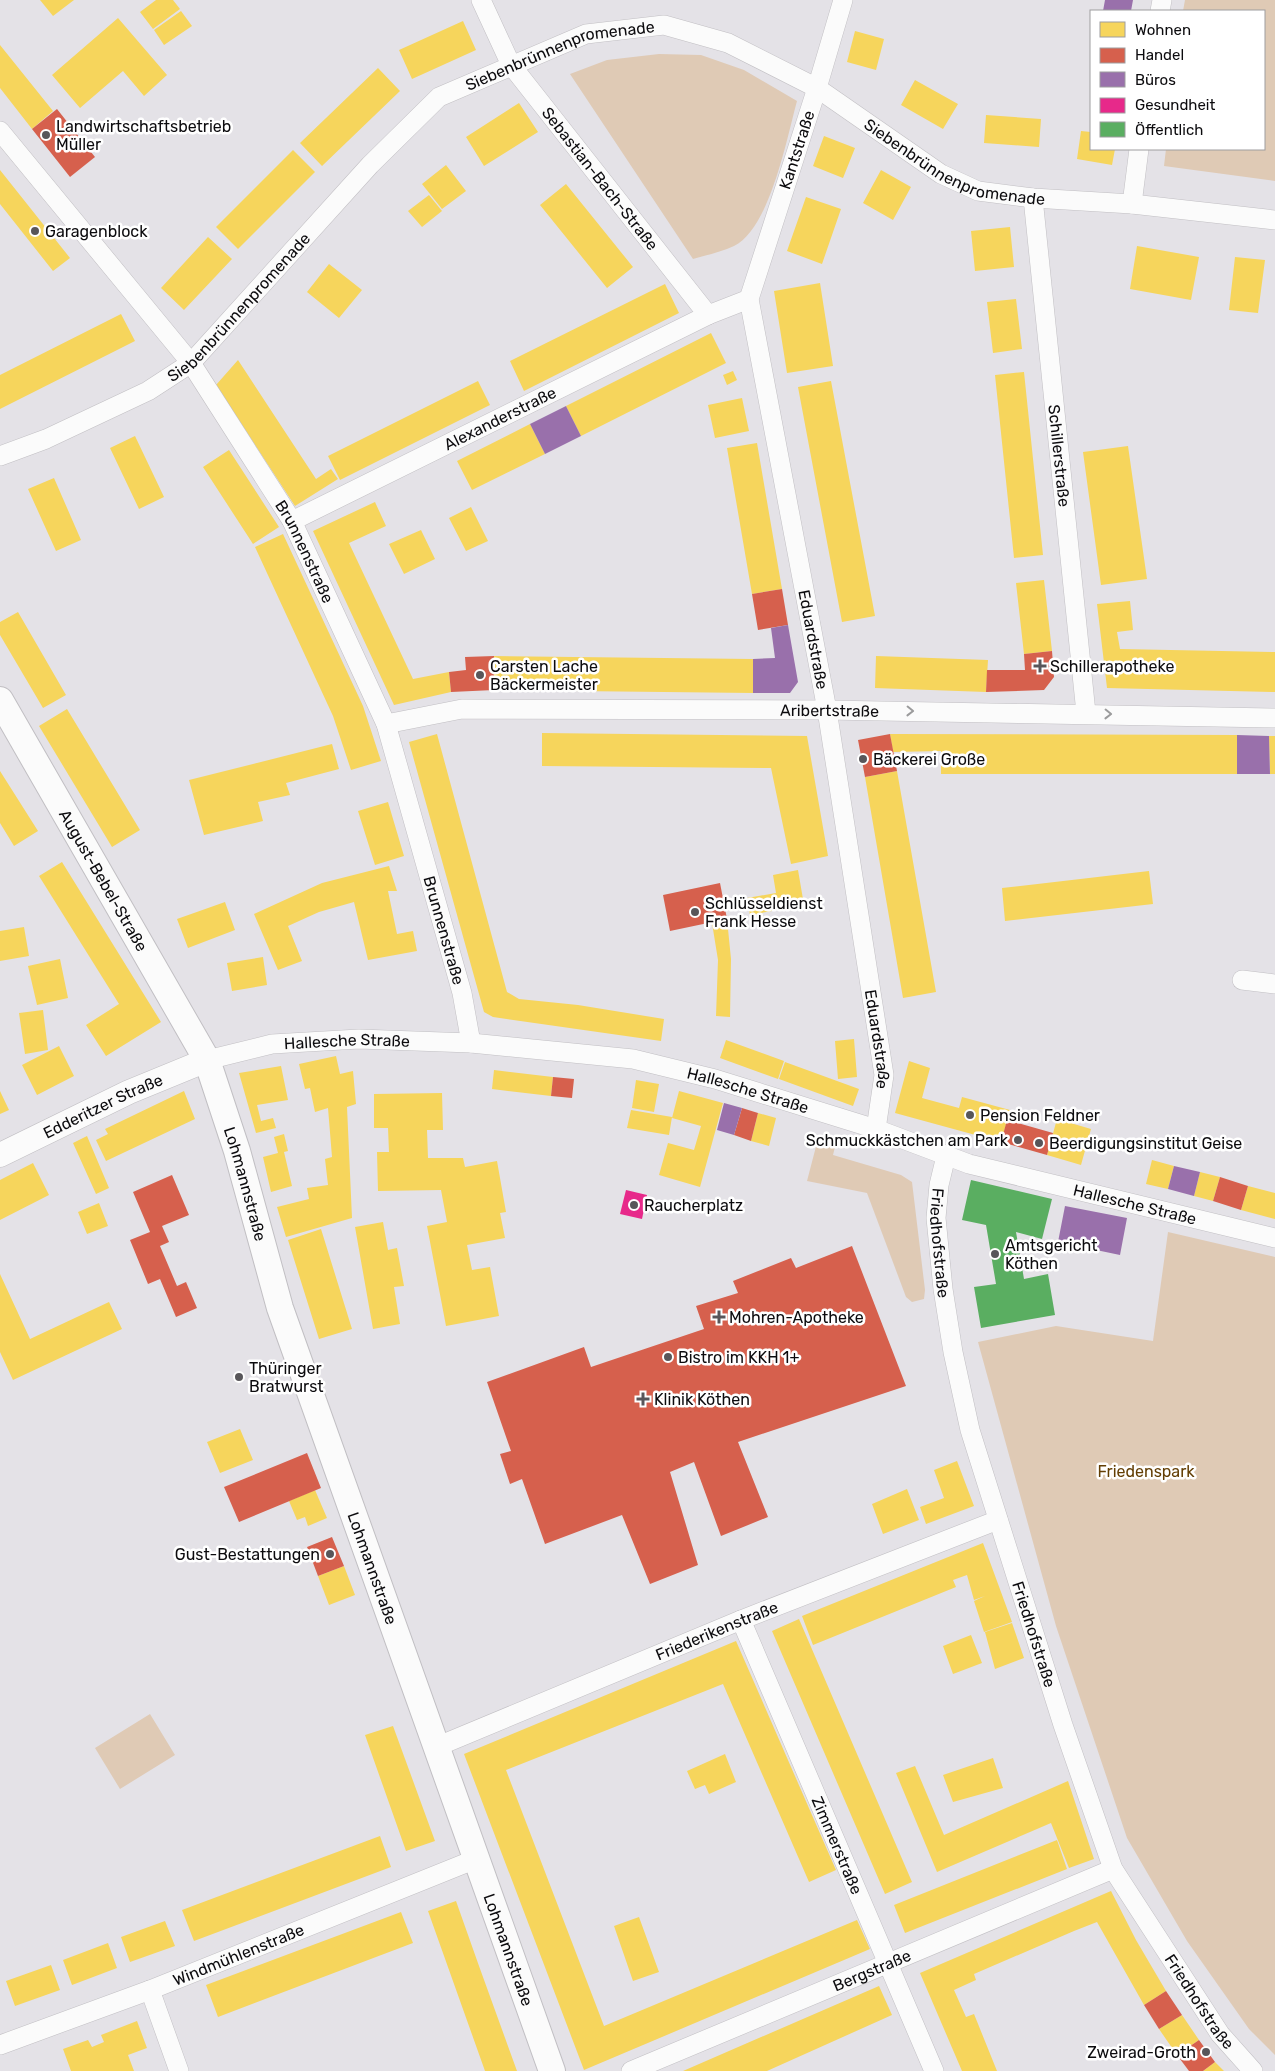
<svg xmlns="http://www.w3.org/2000/svg" width="1275" height="2071" viewBox="0 0 1275 2071" font-family="Rubik,sans-serif">
<rect width="100%" height="100%" fill="#e4e2e7"/>
<path fill="#dfcab5" d="M1185,0H1275V181L1164,166L1166,149H1264V11H1183Z
M659,54L701,55L744,70L797,101C787,137 770,229 734,246C722,252 706,255 693,259L570,74L607,60Z
M819,1135L837,1139L833,1155L901,1175L912,1182L925,1290L924,1299L912,1302L906,1297L867,1193L807,1181Z
M1168,1232L1275,1257V2055L1249,2029L1187,1941L1127,1838L1056,1626L978,1342L1056,1326L1153,1341Z
M150,1714L175,1755L120,1789L95,1748Z"/>
<path fill="#f6d55c" d="M40,0H74L53,16Z
M156,0H173L180,9L153,29L140,12Z
M181,11L192,26L164,45L154,30Z
M118,18L167,75L144,96L123,71L80,108L52,75Z
M463,21L476,50L412,79L399,50Z
M855,31L884,39L876,70L847,62Z
M0,45L53,111L32,129L0,88Z
M378,68L400,91L322,166L300,143Z
M915,80L958,104L943,129L901,105Z
M519,103L538,132L484,166L466,137Z
M986,115L1041,119L1039,147L984,143Z
M1081,131L1091,132V149H1115L1112,165L1077,159Z
M824,136L855,148L843,178L813,166Z
M293,150L315,172L238,249L216,227Z
M446,165L466,191L442,209L422,184Z
M0,170L70,258L53,271L0,204Z
M881,170L911,187L893,220L863,203Z
M566,184L633,267L607,288L540,205Z
M429,195L442,211L422,227L408,211Z
M806,197L841,209L822,264L787,251Z
M1010,227L1014,267L975,271L971,231Z
M208,237L232,259L184,310L161,288Z
M1137,246L1199,257L1191,300L1130,289Z
M1235,257L1265,260L1258,313L1229,310Z
M329,264L362,290L339,318L307,292Z
M820,283L833,366L787,373L774,291Z
M665,284L679,313L524,391L510,361Z
M1016,299L1022,349L993,353L987,302Z
M121,314L135,341L0,409V375Z
M711,333L726,363L581,436L566,406Z
M238,360L316,479L331,469L338,479L295,506L216,385Z
M733,371L737,380L727,385L723,375Z
M1024,372L1043,555L1014,558L995,375Z
M478,381L490,405L340,480L328,456Z
M831,381L875,616L842,622L798,387Z
M742,398L749,431L715,438L708,405Z
M530,424L545,454L472,490L457,461Z
M135,436L164,497L139,509L110,448Z
M757,443L782,589L752,594L727,448Z
M1128,446L1147,579L1101,585L1083,452Z
M229,450L279,527L253,544L203,467Z
M54,478L81,540L56,551L28,489Z
M375,502L386,526L349,543L413,679L449,672L451,692L394,705L313,531Z
M471,507L488,541L466,551L449,518Z
M421,530L435,559L404,574L389,544Z
M283,534L363,706L381,761L351,770L333,716L255,547Z
M1044,580L1052,651L1024,654L1016,583Z
M1130,601L1133,630L1117,632L1120,649L1275,652V692L1107,688L1097,604Z
M18,612L66,695L43,708L0,635V622Z
M494,656L753,659V693L494,690Z
M876,656L988,660L986,692L875,688Z
M67,709L140,830L112,847L39,726Z
M542,733L807,736L828,856L791,864L771,768L542,766Z
M437,734L507,992L519,999L578,1005L664,1019L661,1041L493,1017L484,1012L409,742Z
M890,734L1237,735V774H941V751L893,752Z
M1269,736H1275V774H1270Z
M332,744L339,769L286,783L290,795L258,802L263,821L204,835L189,780Z
M0,771L38,831L14,846L0,823Z
M897,771L936,992L903,998L865,777Z
M388,802L404,856L375,865L358,811Z
M62,862L161,1022L106,1056L86,1025L119,1004L39,876Z
M389,866L397,891H388L397,934L413,931L417,951L368,960L354,902L319,912L288,926L302,961L278,970L254,914L322,883Z
M798,870L804,905L750,915L747,898L776,893L773,875Z
M1149,871L1153,904L1005,921L1002,888Z
M225,902L235,930L188,948L177,919Z
M727,919L731,959L730,1017L716,1016L718,960L712,923Z
M24,927L29,956L0,961V931Z
M263,957L267,985L232,991L227,963Z
M60,959L68,998L37,1005L28,966Z
M43,1010L48,1050L25,1054L19,1013Z
M854,1039L857,1077L838,1079L835,1041Z
M726,1040L784,1061L778,1079L720,1058Z
M59,1046L74,1076L37,1095L22,1065Z
M336,1056L340,1074L353,1071L356,1104L347,1107L352,1218L286,1237L277,1207L309,1199L307,1188L328,1185L325,1159L332,1157L328,1108L315,1112L310,1088L305,1089L299,1064Z
M909,1061L930,1068L922,1098L959,1108L962,1097L1010,1110L1001,1142L895,1113Z
M785,1062L859,1089L853,1106L779,1079Z
M281,1066L288,1100L257,1105L261,1121L273,1118L276,1128L256,1133L239,1073Z
M494,1070L553,1077L551,1096L492,1089Z
M636,1080L659,1084L654,1112L632,1108Z
M0,1091L9,1110L0,1114Z
M184,1091L195,1119L106,1161L96,1140L108,1134L105,1129Z
M679,1091L723,1103L700,1187L659,1175L668,1143L694,1150L701,1126L672,1118Z
M442,1093L443,1130H427L428,1158H463L465,1167L497,1161L506,1212L500,1213L505,1238L467,1245L472,1270L490,1267L499,1316L446,1326L427,1226L447,1222L441,1190L378,1191L377,1152H389L388,1128H374V1094Z
M631,1110L672,1117L669,1135L627,1128Z
M758,1113L776,1118L769,1146L751,1141Z
M1057,1119L1091,1129L1081,1165L1047,1155Z
M284,1134L288,1151L284,1152L292,1186L271,1192L263,1157L278,1153L274,1137Z
M87,1136L109,1188L96,1194L73,1143Z
M1152,1160L1174,1166L1168,1189L1146,1184Z
M33,1163L49,1195L0,1220V1180Z
M1200,1172L1220,1177L1213,1201L1194,1196Z
M1248,1186L1275,1193V1219L1241,1210Z
M99,1203L108,1226L87,1234L78,1212Z
M383,1222L388,1250L397,1248L404,1286L394,1287L400,1324L373,1329L355,1227Z
M321,1229L352,1329L319,1339L288,1240Z
M0,1274L30,1339L109,1302L122,1329L13,1380L0,1352Z
M240,1429L253,1460L220,1473L207,1442Z
M957,1461L974,1506L926,1524L920,1507L944,1498L934,1470Z
M907,1489L919,1520L883,1534L872,1504Z
M315,1490L327,1518L308,1526L305,1517L297,1520L289,1501Z
M983,1543L1012,1622L984,1632L974,1601L985,1596L974,1600L967,1575L953,1580L956,1587L813,1645L802,1616Z
M344,1566L355,1595L329,1605L318,1576Z
M799,1619L912,1882L885,1894L772,1631Z
M1012,1623L1024,1658L995,1669L985,1632Z
M971,1635L982,1663L953,1674L943,1646Z
M736,1641L836,1870L809,1882L723,1684L506,1770L604,2026L857,1920L870,1949L584,2070L464,1754Z
M393,1726L435,1841L406,1851L365,1735Z
M725,1754L736,1782L709,1794L705,1785L695,1789L687,1771Z
M993,1758L1003,1788L953,1802L943,1775Z
M915,1766L944,1835L1068,1781L1094,1859L1069,1868L1051,1823L937,1872L896,1773Z
M380,1836L391,1867L194,1941L182,1910Z
M1057,1840L1067,1869L905,1933L894,1905Z
M1111,1891L1136,1940L1166,1991L1144,2005L1097,1922L1074,1931L974,1974L976,1980L954,1990L966,2017L974,2014L997,2071H962L920,1973Z
M456,1901L479,1966L517,2071H485L428,1911Z
M401,1912L413,1943L218,2017L206,1985Z
M639,1917L659,1972L633,1981L614,1926Z
M165,1921L175,1946L130,1962L121,1937Z
M108,1943L117,1968L72,1985L63,1960Z
M51,1965L60,1990L15,2006L6,1981Z
M879,1986L892,2015L767,2071H683Z
M1182,2015L1199,2040L1177,2055L1159,2029Z
M137,2021L147,2048L128,2055L134,2071H71L63,2049L88,2040L92,2047L104,2042L101,2035Z
M1215,2062L1224,2071H1203Z"/>
<path fill="#d6604d" d="M57,109L95,157L70,177L32,129Z
M782,589L788,625L758,630L752,594Z
M1052,651L1054,677L1044,690L986,692L987,670H1025L1024,654Z
M494,656V690L451,692L449,672L466,670L465,657Z
M890,734L897,771L865,777L858,740Z
M720,883L727,919L670,931L663,895Z
M553,1077L574,1079L572,1098L551,1096Z
M742,1108L758,1113L751,1141L734,1135Z
M1007,1120L1053,1133L1047,1155L1001,1142Z
M172,1175L189,1215L162,1226L169,1242L160,1246L177,1286L186,1282L197,1308L176,1317L160,1279L148,1284L130,1240L150,1232L133,1192Z
M1220,1177L1248,1186L1241,1210L1213,1201Z
M852,1246L906,1386L738,1442L768,1517L721,1536L694,1462L670,1472L698,1565L650,1584L622,1515L545,1544L522,1479L510,1484L500,1454L511,1451L487,1382L584,1347L591,1367L704,1329L696,1306L738,1293L733,1281L791,1258L796,1268Z
M307,1453L321,1488L239,1522L224,1487Z
M332,1537L344,1566L318,1576L307,1547Z
M1166,1991L1182,2015L1159,2029L1144,2005Z
M1199,2040L1215,2062L1203,2071H1189L1177,2055Z"/>
<path fill="#9970ab" d="M1105,0H1133L1131,11H1103Z
M566,406L581,436L545,454L530,424Z
M788,625L798,682L790,693H753V659L775,658L771,628Z
M1237,735L1269,736L1270,774H1237Z
M724,1103L742,1108L734,1135L717,1130Z
M1174,1166L1200,1172L1194,1196L1168,1189Z
M1065,1206L1127,1218L1120,1255L1058,1242Z"/>
<path fill="#e7298a" d="M626,1190L647,1195L642,1219L620,1214Z"/>
<path fill="#5aae61" d="M971,1180L1052,1199L1042,1239L1016,1232L1024,1279L1048,1274L1055,1315L981,1328L974,1287L996,1284L986,1225L962,1220Z"/>
<g fill="none" stroke-linecap="round" stroke-linejoin="round">
<defs>
<g id="minor">
<path id="s1" d="M481,0L511,65L708,315L749,299"/>
<path id="s2" d="M843,0L817,88L749,299L827,710L884,1075L876,1129"/>
<path d="M1160,11L1162,0"/>
<path id="s3" d="M0,131L191,363L292,521L386,724L462,993L471,1043"/>
<path id="s4" d="M1033,198L1086,713"/>
<path d="M1132,204L1139,149"/>
<path id="s5" d="M0,456L46,439L148,391L191,363L370,165L439,97L586,34L664,25L728,43L817,88L941,174L978,191L1033,198L1132,204L1275,220"/>
<path id="s6" d="M292,521L708,315"/>
<path id="s7" d="M386,724L462,709L827,710L1275,718"/>
<path d="M1242,980L1275,984"/>
<path id="s8" d="M207,1060L272,1044L359,1039L471,1043L633,1059L715,1079L876,1129L969,1164L1275,1238"/>
<path id="s9" d="M946,1156L939,1185L936,1218L943,1289L953,1352L970,1430L1063,1725L1113,1869L1220,2034L1253,2071"/>
<path id="s10" d="M741,1620L934,2071"/>
<path id="s11" d="M436,1747L741,1620L998,1520"/>
<path d="M150,1990L179,2071"/>
<path id="s12" d="M0,2045L150,1990L476,1859"/>
<path id="s13" d="M631,2071L1113,1869"/>
</g>
<g id="tertiary">
<path id="s14" d="M0,1155L129,1092L207,1060"/>
</g>
<g id="secondary">
<path id="s15" d="M0,700L207,1060L237,1151L280,1308L552,2071"/>
</g>
</defs>
<use href="#minor" stroke="#c1bfc3" stroke-width="20"/>
<use href="#tertiary" stroke="#c1bfc3" stroke-width="25"/>
<use href="#secondary" stroke="#c1bfc3" stroke-width="28"/>
<use href="#minor" stroke="#fbfbfb" stroke-width="19"/>
<use href="#tertiary" stroke="#fbfbfb" stroke-width="24"/>
<use href="#secondary" stroke="#fbfbfb" stroke-width="26"/>
</g>
<defs><path id="oneway-chevron" d="M-2-3.5L2.5 0L-2 3.5" fill="none" stroke-width="1.6" stroke-linecap="round" stroke-linejoin="round" transform="scale(1.25)"/></defs>
<g stroke="#9b9b9c">
<use href="#oneway-chevron" transform="translate(910 711) rotate(1)"/>
<use href="#oneway-chevron" transform="translate(1108 714) rotate(1)"/>
</g>
<g fill="#58565a" stroke="#fff" stroke-width="2">
<circle cx="46" cy="135" r="5"/>
<circle cx="35" cy="231" r="5"/>
<path d="M1037.5 658.5h5v5h5v5h-5v5h-5v-5h-5v-5h5z"/>
<circle cx="480" cy="675" r="5"/>
<circle cx="863" cy="759" r="5"/>
<circle cx="695" cy="912" r="5"/>
<circle cx="970" cy="1115" r="5"/>
<circle cx="1018" cy="1140" r="5"/>
<circle cx="1039" cy="1143" r="5"/>
<circle cx="634" cy="1205" r="5"/>
<circle cx="995" cy="1254" r="5"/>
<path d="M716.5 1309.5h5v5h5v5h-5v5h-5v-5h-5v-5h5z"/>
<circle cx="668" cy="1357" r="5"/>
<circle cx="239" cy="1377" r="5"/>
<path d="M640.5 1391.5h5v5h5v5h-5v5h-5v-5h-5v-5h5z"/>
<circle cx="330" cy="1554" r="5"/>
<circle cx="1206" cy="2052" r="5"/>
</g>
<g text-anchor="middle" dominant-baseline="central" stroke-width="5" stroke-linejoin="round" paint-order="stroke">
<g font-size="16" fill="#0c0b0e" stroke="#fff">
<text stroke="none"><textPath href="#s5" startOffset="706">Siebenbrünnenpromenade</textPath></text>
<text transform="translate(797 150) rotate(-72)">Kantstraße</text>
<text stroke="none"><textPath href="#s5" startOffset="1141">Siebenbrünnenpromenade</textPath></text>
<text stroke="none"><textPath href="#s1" startOffset="216">Sebastian-Bach-Straße</textPath></text>
<text stroke="none"><textPath href="#s5" startOffset="286">Siebenbrünnenpromenade</textPath></text>
<text stroke="none"><textPath href="#s6" startOffset="232">Alexanderstraße</textPath></text>
<text stroke="none"><textPath href="#s4" startOffset="259">Schillerstraße</textPath></text>
<text stroke="none"><textPath href="#s3" startOffset="521">Brunnenstraße</textPath></text>
<text stroke="none"><textPath href="#s2" startOffset="660">Eduardstraße</textPath></text>
<text stroke="none"><textPath href="#s7" startOffset="445">Aribertstraße</textPath></text>
<text stroke="none"><textPath href="#s15" startOffset="208">August-Bebel-Straße</textPath></text>
<text stroke="none"><textPath href="#s3" startOffset="926">Brunnenstraße</textPath></text>
<text stroke="none"><textPath href="#s2" startOffset="1065">Eduardstraße</textPath></text>
<text stroke="none"><textPath href="#s8" startOffset="142">Hallesche Straße</textPath></text>
<text stroke="none"><textPath href="#s8" startOffset="548">Hallesche Straße</textPath></text>
<text stroke="none"><textPath href="#s14" startOffset="114">Edderitzer Straße</textPath></text>
<text stroke="none"><textPath href="#s15" startOffset="545">Lohmannstraße</textPath></text>
<text stroke="none"><textPath href="#s8" startOffset="952">Hallesche Straße</textPath></text>
<text stroke="none"><textPath href="#s9" startOffset="88">Friedhofstraße</textPath></text>
<text stroke="none"><textPath href="#s15" startOffset="950">Lohmannstraße</textPath></text>
<text stroke="none"><textPath href="#s11" startOffset="304">Friederikenstraße</textPath></text>
<text stroke="none"><textPath href="#s9" startOffset="492">Friedhofstraße</textPath></text>
<text stroke="none"><textPath href="#s10" startOffset="245">Zimmerstraße</textPath></text>
<text stroke="none"><textPath href="#s15" startOffset="1355">Lohmannstraße</textPath></text>
<text stroke="none"><textPath href="#s12" startOffset="255">Windmühlenstraße</textPath></text>
<text stroke="none"><textPath href="#s13" startOffset="261">Bergstraße</textPath></text>
<text stroke="none"><textPath href="#s9" startOffset="898">Friedhofstraße</textPath></text>
</g>
<g font-size="16" fill="#0c0b0e" stroke="#fff" text-anchor="start">
<text x="56" y="126">Landwirtschaftsbetrieb<tspan x="56" dy="18">Müller</tspan></text>
<text x="45" y="231">Garagenblock</text>
<text x="490" y="666">Carsten Lache<tspan x="490" dy="18">Bäckermeister</tspan></text>
<text x="1050" y="666">Schillerapotheke</text>
<text x="873" y="759">Bäckerei Große</text>
<text x="705" y="903">Schlüsseldienst<tspan x="705" dy="18">Frank Hesse</tspan></text>
<text x="980" y="1115">Pension Feldner</text>
<text x="1008" y="1140" text-anchor="end">Schmuckkästchen am Park</text>
<text x="1049" y="1143">Beerdigungsinstitut Geise</text>
<text x="644" y="1205">Raucherplatz</text>
<text x="1005" y="1245">Amtsgericht<tspan x="1005" dy="18">Köthen</tspan></text>
<text x="729" y="1317">Mohren-Apotheke</text>
<text x="678" y="1357">Bistro im KKH 1+</text>
<text x="249" y="1368">Thüringer<tspan x="249" dy="18">Bratwurst</tspan></text>
<text x="654" y="1399">Klinik Köthen</text>
<text x="320" y="1554" text-anchor="end">Gust-Bestattungen</text>
<text x="1196" y="2052" text-anchor="end">Zweirad-Groth</text>
</g>
<g font-size="16" fill="#633e04" stroke="#fff">
<text x="1146" y="1471">Friedenspark</text>
</g>
</g>
<rect x="1090" y="10" width="175" height="140" fill="#ffffff" stroke="#9e9d9f"/>
<rect x="1100" y="22" width="25" height="15" fill="#f6d55c" stroke="#9e9d9f"/>
<text x="1135" y="35" font-size="15" fill="#0c0b0e">Wohnen</text>
<rect x="1100" y="48" width="25" height="15" fill="#d6604d" stroke="#9e9d9f"/>
<text x="1135" y="60" font-size="15" fill="#0c0b0e">Handel</text>
<rect x="1100" y="72" width="25" height="15" fill="#9970ab" stroke="#9e9d9f"/>
<text x="1135" y="85" font-size="15" fill="#0c0b0e">Büros</text>
<rect x="1100" y="98" width="25" height="15" fill="#e7298a" stroke="#9e9d9f"/>
<text x="1135" y="110" font-size="15" fill="#0c0b0e">Gesundheit</text>
<rect x="1100" y="122" width="25" height="15" fill="#5aae61" stroke="#9e9d9f"/>
<text x="1135" y="135" font-size="15" fill="#0c0b0e">Öffentlich</text>
</svg>
